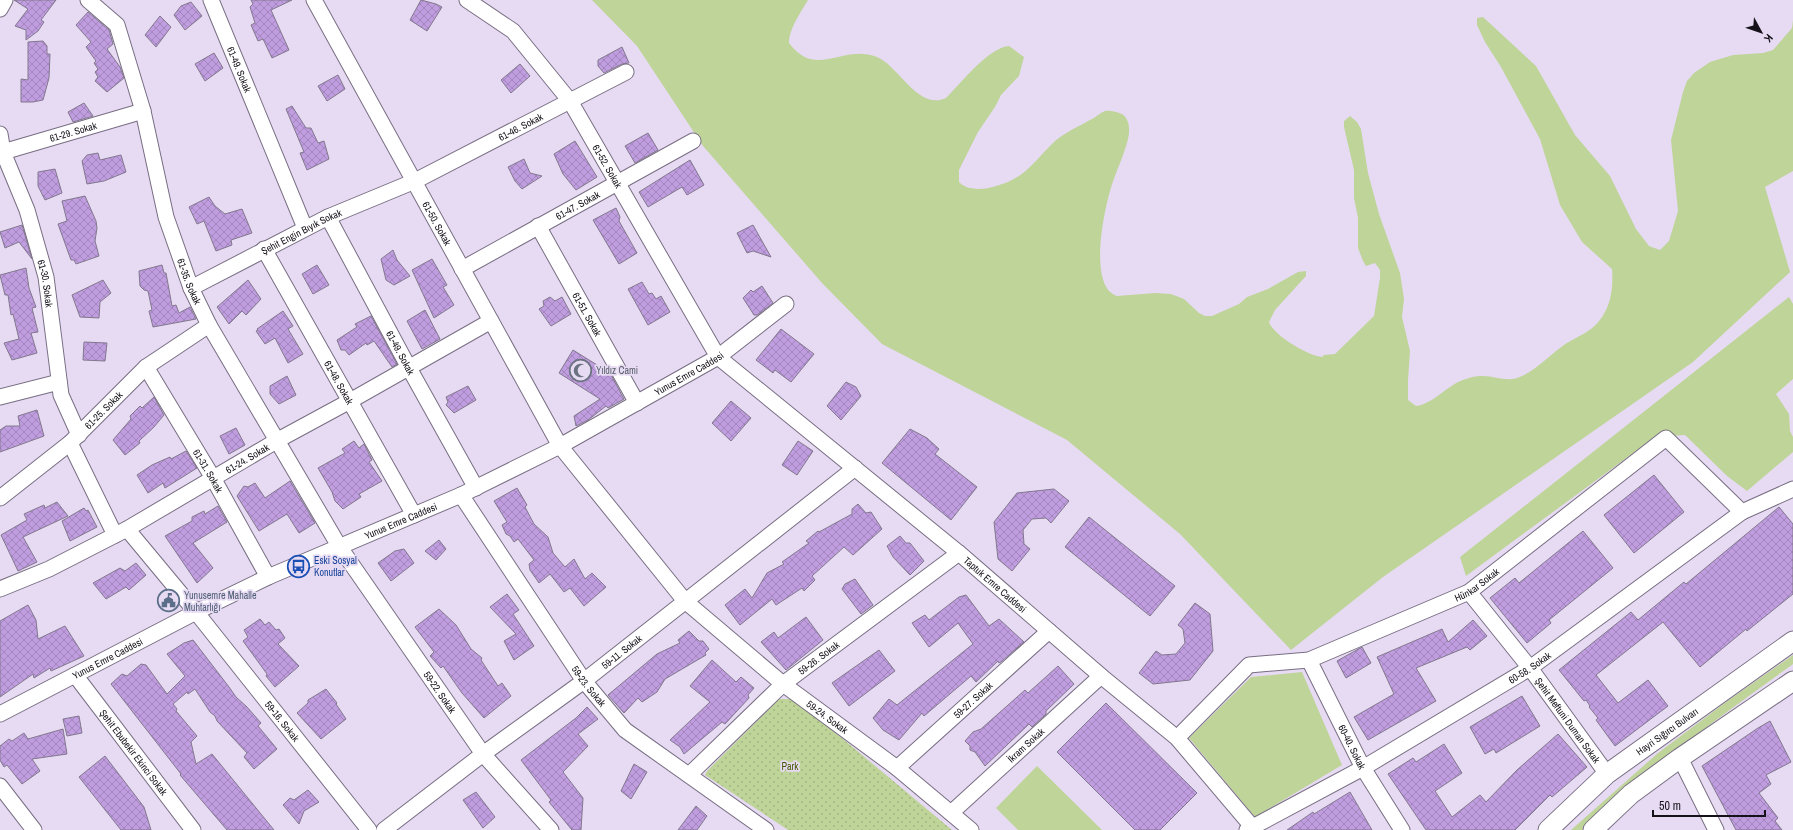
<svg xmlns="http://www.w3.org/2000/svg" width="1793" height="830" viewBox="0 0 1793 830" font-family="'Archivo Narrow',sans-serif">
<defs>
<pattern id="park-dots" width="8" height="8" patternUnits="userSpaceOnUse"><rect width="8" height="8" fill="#bfd499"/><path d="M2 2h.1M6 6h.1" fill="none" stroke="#a3b583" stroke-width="1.8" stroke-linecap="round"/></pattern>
<pattern id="building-cross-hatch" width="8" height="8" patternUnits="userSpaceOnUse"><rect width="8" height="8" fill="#bf9ddf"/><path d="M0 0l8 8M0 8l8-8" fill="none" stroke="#a386bf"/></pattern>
</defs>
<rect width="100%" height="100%" fill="#e7dbf3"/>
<path fill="#bfd499" d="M592,0H808C801,12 789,29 789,43C817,80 842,43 877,57C898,65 918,111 946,98C961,83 989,47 1009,46L1024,57L1019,76L1001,95L995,107L978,132L959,170V182C965,188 970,188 978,189C985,189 990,188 996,186C1025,179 1035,160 1055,141C1066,132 1079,126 1092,119C1096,117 1100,113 1105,111C1110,110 1117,112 1122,114C1130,119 1130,131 1128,139C1124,156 1115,173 1110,191C1104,212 1088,287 1117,296L1155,293L1171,294L1184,299L1199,313L1205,316H1212L1239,304L1247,297L1268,289L1298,272L1306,271V276L1275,310L1269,322C1273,335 1308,356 1322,357L1324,355L1335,354L1374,316L1380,278V270L1375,263L1366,266L1363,261L1358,248V218L1354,198V170L1344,127V121L1350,116L1357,122L1361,129L1368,173L1379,214L1400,273L1404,299L1402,317L1410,351L1408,380V400L1416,406C1434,404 1449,383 1466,379C1471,377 1476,376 1481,376C1493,375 1505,382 1517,378C1531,374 1548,357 1560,348C1568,341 1579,337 1588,331C1609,317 1614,292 1612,269L1582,242L1560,205L1540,139L1501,67L1485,42L1477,25V18L1483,17L1536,66L1575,135L1610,176L1636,229L1649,246L1660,250L1669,241L1678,211L1671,140L1683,92L1687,81L1694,73L1710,62L1733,55L1763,53L1773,50L1792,28L1793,20V171L1765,187L1790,272L1693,362L1383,577L1291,650L1180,534L1067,440L882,344L822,283L703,146L637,46Z
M1789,297L1793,304V379L1776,394L1789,414L1790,431L1793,437V452L1747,491L1727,476L1685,435L1655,437L1466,576L1460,557Z
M1793,655V664C1720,717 1647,768 1582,830H1571L1658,753L1726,702Z
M1302,672L1342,765L1255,817L1189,738L1251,677Z
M1037,766L1102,830H1018L996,808Z"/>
<path fill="url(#park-dots)" d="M779,699H795L952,830H788L705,775L707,771Z"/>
<path fill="url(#building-cross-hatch)" stroke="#82788d" d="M14,0H56L41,20L44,22L38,31L26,40V30L15,26L28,9Z
M251,0H292L271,10L289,50L272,58L263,39L258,41L251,25L255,23L250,7L253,4Z
M421,0L436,4L442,7L427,31L410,20Z
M191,2L202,16L185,30L174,15L181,6Z
M88,12L109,30L113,44L107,49L120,67L124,78L107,92L95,81L98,77L95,72L98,69L94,63L96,61L86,47L91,42L76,25Z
M160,16L171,27L156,47L145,35Z
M43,41L47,46V54H50L49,78L43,100L33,102H21V79L28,80V42Z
M622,47L629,63L622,64L604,73L598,66V60Z
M214,53L223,68L205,81L195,64Z
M520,64L530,76L511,93L501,80Z
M338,75L345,89L327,101L318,86Z
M84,103L93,116L73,122L68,112Z
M292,106L306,128H311L318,143L324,141L329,159L307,170L300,153L304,152L286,109Z
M648,133L658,150L635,163L625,146Z
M575,141L597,177L576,190L563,174L554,154Z
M98,153L100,160L121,155L126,172L104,181L87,184L82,161L87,155Z
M524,159L530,173L542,176L522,189L515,181L508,167Z
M690,160L704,185L687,195L682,187L648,207L639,192Z
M55,169L62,193L45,200L38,186V172Z
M85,196L96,221L97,228L95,241L99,256L76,264L74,260H71L58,224L67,221L62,201Z
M209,197L215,206L225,214L242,209L252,233L231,240L232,245L216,251L204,221L197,224L189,207Z
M616,208L620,217L619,221L637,253L619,264L593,220Z
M22,225L32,259L19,242L5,248L0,232Z
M753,225L771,257L753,251L747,253L737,233Z
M393,250L397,260L410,276L394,285L386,280L381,259Z
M432,259L447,285L443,287L454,305L434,318L412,270Z
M162,265L164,273H166L172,306L176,305L179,313L190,307L196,319L153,327L149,311L152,310L148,291L144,290L140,286L139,271Z
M317,265L329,285L313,294L302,274Z
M26,268L29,288L36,307L32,308L38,332L31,333L37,353L12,360L4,343L19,339L13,314L11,315L8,295H5L0,275Z
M103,280L111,293L100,302L99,318L80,317L72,295Z
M248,280L261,299L246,315L242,311L229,324L217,307Z
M642,282L649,294L652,293L656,299L661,296L670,312L648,325L628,289Z
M762,286L773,303L757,315H754L743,298L751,290L753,292Z
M550,297L555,301L562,297L571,314L551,326L539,309L544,306L543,301Z
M425,310L440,339L422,349L407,321Z
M283,311L293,326L288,329L303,354L288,363L275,338L265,344L256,331L258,330L257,329Z
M371,316L397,364L392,367L374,341L367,345L366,343L349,355L345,350H341L337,340L357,327L355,324Z
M781,329L814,354L791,382L775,370L773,373L756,360Z
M84,342L107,343L105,361L83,360Z
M573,350L610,373L624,399L608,408L606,406L588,420L576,426L574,416L600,399L559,373Z
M287,376L296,395L279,404L270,394V386Z
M846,382L856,387L861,396L841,420L827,406Z
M468,386L476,400L454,413L446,405L448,402L446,397Z
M154,397L164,415L154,427L139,441L140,443L125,455L113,440L131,419L130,416L140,406L142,408Z
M731,401L751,418L731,441L712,423Z
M37,410L44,436L0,452V430L6,426H20L18,416Z
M236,428L245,445L229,454L220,436Z
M910,429L927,438L939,449L935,454L977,487L951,520L882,463Z
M354,441L359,448L364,444L372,460L369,462L382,481L359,494L361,497L343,509L335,501L332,492L318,468L345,453L342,449Z
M798,441L813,451L797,475L782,465Z
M186,451L197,468L165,488L163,483L148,493L137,475L152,465L170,457L171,459Z
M1654,475L1684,512L1634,553L1604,515Z
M290,481L315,523L299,533L287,514L259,531L237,496L244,486L248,487L255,483L265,498Z
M517,488L527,505L525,507L534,524L548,537L553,553L565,567L574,559L585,579L592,573L606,587L584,606L570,588L564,592L550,574L539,583L530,570L529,564L534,560L518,539L514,542L510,536L506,534L502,525L507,522L494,501Z
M1054,489L1069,501L1051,523L1046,518L1032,519L1023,530L1024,544L1030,549L1012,571L998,559L994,522L1017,493Z
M57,502L68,516L23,537L37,562L18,571L1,535L27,520L24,514L44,505L45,508Z
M858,504L866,513L871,512L882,529L853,555L844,547L812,576L815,580L804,591L802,588L776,605L772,599L740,625L725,605L745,589L752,598L767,573L784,564L782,562L809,543L806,541L818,531L819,532L852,514V509Z
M218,506L227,522L193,543L213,568L197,583L165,536L192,521V517L204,511L205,514Z
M1779,507L1793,524V594L1747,631L1746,629L1700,667L1663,622L1596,675L1618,703L1648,680L1668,706L1615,746L1596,720L1598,718L1589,707L1590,706L1586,700L1584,701L1559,670L1631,612L1638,620L1684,582L1686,584Z
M84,508L86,511L88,510L97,527L70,541L62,521Z
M1089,517L1175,586L1150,616L1065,547Z
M1583,531L1613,568L1549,620L1551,623L1527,643L1490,598L1515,578L1519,583Z
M900,536L906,543H910L924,561L910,575L893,557L887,546Z
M439,540L446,549L436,560L425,551Z
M404,549L414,563L391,581L378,563L395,551Z
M136,563L146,575L129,590L126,587L106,599L93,583L120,568L125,571Z
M855,579L873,605L861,614L842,589L845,584Z
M507,594L519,610L513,614L534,646L514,660L504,641L516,634L490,607Z
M966,595L989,626L999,619L1024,642L1002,661L999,663L998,661L976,682L971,676L924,716L922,713L899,740L883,730L873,718L889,699L897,705L973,644L958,623L929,647L912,623L925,615L929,620L959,597Z
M1195,603L1210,614L1213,651L1190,680L1153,684L1139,673L1156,651L1162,655L1176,654L1185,643L1183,629L1178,625Z
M28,605L36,620L38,639L65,626L84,656L51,671L50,668L34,678L33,674L0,697V621Z
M439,609L456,625L471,649L482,658L481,660L498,686L502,683L511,696L484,718L462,693L443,666L441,668L430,656L434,652L415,627Z
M806,617L823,640L786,670L761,642L774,632L778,638Z
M260,619L265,625L269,622L276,630L279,629L285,638L278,644L299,666L275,687L266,676L267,674L243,641L248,637L244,630Z
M1473,620L1487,636L1470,650L1467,647L1416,668L1436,701L1368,740L1354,717L1394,694L1377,657L1442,629L1448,642Z
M689,631L699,641H703L709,649L705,653L706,655L665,679L657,692L642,702L638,698L624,713L608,695L657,654L680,643L678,640Z
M193,640L229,687L236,697L247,707L261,723L258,726L277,749L254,769L244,757L247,753L217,721L215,716L210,712L195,689L188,694L187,692L173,704L177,709L176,711L197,736L191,742L196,764L212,754L274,830H227L180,775L181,774L111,684L122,674L127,676L141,664L146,665L167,694L185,676L167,654L184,643Z
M1362,647L1371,663L1346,678L1337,661Z
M879,650L895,671L849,706L832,683Z
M712,660L736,682L741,677L754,688L748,695L749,698L725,724L722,722L684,754L680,747L670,740L710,702L690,686Z
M1058,666L1074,684L1046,711V714L1032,727L1029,724L985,766L975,752L970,750V746L965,741L973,732L981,729L1025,690L1028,693Z
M326,689L337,703L336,704L346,719L321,739L297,713L308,703V700Z
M1522,696L1540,726L1496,753L1494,749L1485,754L1470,727Z
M1106,703L1197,793L1160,830H1135L1057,752Z
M587,707L598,719L578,734L588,746L563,772L583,798L581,830H572L549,802L551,800L521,760L576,718Z
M79,716L82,733L67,736L63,719Z
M1770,721L1791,762L1766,775L1771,784L1759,793L1778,818L1775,821L1782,830H1736L1702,766L1758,728Z
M63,729L67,754L32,759L40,771L22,784L7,765L4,767L0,760V746L9,739L12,741L24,733L28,739Z
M1558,734L1587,767L1552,797L1550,795L1515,830H1426L1388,774L1413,758L1416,762L1444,744L1462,773L1435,791L1452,817L1480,795L1486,802L1517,770Z
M105,756L144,807L151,830H121L79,777Z
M634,764L647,772L631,799L621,791Z
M308,790L319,802L304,811L299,824L283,805L290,798L294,800Z
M476,792L495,817L483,828L463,800Z
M1350,792L1372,830H1287L1313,812L1314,814Z
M696,806L707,816L697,830H678Z"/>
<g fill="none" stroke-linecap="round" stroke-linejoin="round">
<defs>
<g id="minor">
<path id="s1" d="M88,0L117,25L143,111L166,217L191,288L209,325L339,546L483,754L551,830"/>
<path id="s2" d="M211,0L305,228"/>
<path id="s3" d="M314,0L560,446L685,601L783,684L897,768L971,830"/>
<path id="s4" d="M467,0L513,31L570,101L718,357L959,553L1101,676L1177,738L1255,830"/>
<path d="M0,9L5,0"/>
<path id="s5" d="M0,134L3,152L27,210L46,277L61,395L79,435"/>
<path id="s6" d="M3,152L143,111"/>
<path id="s7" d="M328,217L409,368L476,488"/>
<path id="s8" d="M538,226L637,403"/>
<path id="s9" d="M264,249L414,515"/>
<path id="s10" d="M462,269L693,141"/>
<path id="s11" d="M191,288L328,217L415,181L626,72"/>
<path id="s12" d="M146,367L213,478L268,577"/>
<path d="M0,397L59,382"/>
<path d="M70,443L115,535"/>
<path id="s13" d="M461,495L584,681L625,730L766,830"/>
<path id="s14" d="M0,498L70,443L146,367L209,325"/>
<path id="s15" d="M127,529L196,612L369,830"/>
<path id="s16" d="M0,589L49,569L127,529L278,440L350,401L491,321"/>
<path id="s17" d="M1469,592L1530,668L1607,774"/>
<path id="s18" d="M1309,660L1363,768L1402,830"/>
<path id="s19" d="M75,675L193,830"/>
<path id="s20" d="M0,714L196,612L268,577L461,495L560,446L718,357L786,304"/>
<path id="s21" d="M1177,738L1249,665L1309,660L1469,592L1666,438L1742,512"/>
<path d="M1680,758L1716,830"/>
<path id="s22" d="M897,768L1049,631"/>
<path id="s23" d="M689,775L783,684L959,553"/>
<path d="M0,786L34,830"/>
<path id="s24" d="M951,813L1101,676"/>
<path id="s25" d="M384,830L483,754L584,681L855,468"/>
<path id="s26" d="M1247,830L1363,768L1530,668L1742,512L1793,489"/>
</g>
<g id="tertiary">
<path id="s27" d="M1548,830L1607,774L1793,641"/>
<path d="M1593,830L1631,794L1680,758L1793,681"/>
</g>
</defs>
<use href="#minor" stroke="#786e83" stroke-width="17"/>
<use href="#tertiary" stroke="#786e83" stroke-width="21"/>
<use href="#minor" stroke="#fff" stroke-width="15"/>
<use href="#tertiary" stroke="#fff" stroke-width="19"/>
</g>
<defs>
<symbol id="mosque-ring" viewBox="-11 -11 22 22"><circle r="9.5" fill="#e7dbf3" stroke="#6b7280" stroke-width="1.5"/><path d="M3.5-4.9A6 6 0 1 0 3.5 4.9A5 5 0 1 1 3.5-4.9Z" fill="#6b7280"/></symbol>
<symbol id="bus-ring" viewBox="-11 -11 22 22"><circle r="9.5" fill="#e7dbf3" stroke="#1a4fb4" stroke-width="1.5"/><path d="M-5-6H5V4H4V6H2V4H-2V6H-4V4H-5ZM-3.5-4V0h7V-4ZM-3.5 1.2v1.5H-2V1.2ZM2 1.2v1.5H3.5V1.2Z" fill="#1a4fb4"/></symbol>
<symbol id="civic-ring" viewBox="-11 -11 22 22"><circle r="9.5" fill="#e7dbf3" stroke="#5c6f8a" stroke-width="1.5"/><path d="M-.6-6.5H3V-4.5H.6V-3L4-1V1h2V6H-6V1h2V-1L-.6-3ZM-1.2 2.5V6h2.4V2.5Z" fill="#5c6f8a"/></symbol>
</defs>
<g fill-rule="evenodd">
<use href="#mosque-ring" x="568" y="358" width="25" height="25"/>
<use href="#bus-ring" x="286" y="554" width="25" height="25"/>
<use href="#civic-ring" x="156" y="588" width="25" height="25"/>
</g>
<g text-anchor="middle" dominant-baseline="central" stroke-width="3.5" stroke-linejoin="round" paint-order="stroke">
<g font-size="10" fill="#151119" stroke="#e7dbf3">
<text stroke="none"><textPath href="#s2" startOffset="75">61-49. Sokak</textPath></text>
<text stroke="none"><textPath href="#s11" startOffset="367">61-46. Sokak</textPath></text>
<text stroke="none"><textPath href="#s6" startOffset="73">61-29. Sokak</textPath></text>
<text stroke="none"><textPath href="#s4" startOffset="221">61-52. Sokak</textPath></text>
<text stroke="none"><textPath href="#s10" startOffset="132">61-47. Sokak</textPath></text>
<text stroke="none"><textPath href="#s3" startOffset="255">61-50. Sokak</textPath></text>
<text stroke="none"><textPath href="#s11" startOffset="124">Şehit Engin Bıyık Sokak</textPath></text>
<text stroke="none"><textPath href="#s1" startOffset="305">61-35. Sokak</textPath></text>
<text stroke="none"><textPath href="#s5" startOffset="157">61-30. Sokak</textPath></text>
<text stroke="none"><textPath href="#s8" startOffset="101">61-51. Sokak</textPath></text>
<text stroke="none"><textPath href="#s7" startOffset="154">61-49. Sokak</textPath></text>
<text stroke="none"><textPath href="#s20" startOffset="769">Yunus Emre Caddesi</textPath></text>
<text stroke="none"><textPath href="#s9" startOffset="153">61-48. Sokak</textPath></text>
<text stroke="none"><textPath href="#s14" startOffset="136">61-25. Sokak</textPath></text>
<text stroke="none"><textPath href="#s16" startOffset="280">61-24. Sokak</textPath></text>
<text stroke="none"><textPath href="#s12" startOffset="121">61-31. Sokak</textPath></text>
<text stroke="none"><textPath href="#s20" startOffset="445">Yunus Emre Caddesi</textPath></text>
<text stroke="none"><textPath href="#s21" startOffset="347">Hünkar Sokak</textPath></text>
<text stroke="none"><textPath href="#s4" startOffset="800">Taptuk Emre Caddesi</textPath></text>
<text stroke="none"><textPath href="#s25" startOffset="297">59-11. Sokak</textPath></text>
<text stroke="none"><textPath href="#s23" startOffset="175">59-26. Sokak</textPath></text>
<text stroke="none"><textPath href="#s20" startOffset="121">Yunus Emre Caddesi</textPath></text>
<text stroke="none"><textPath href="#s26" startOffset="326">60-58. Sokak</textPath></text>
<text stroke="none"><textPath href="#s13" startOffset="230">59-23. Sokak</textPath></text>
<text stroke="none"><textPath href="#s1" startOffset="787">59-22. Sokak</textPath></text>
<text stroke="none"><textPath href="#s22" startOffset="102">59-27. Sokak</textPath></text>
<text stroke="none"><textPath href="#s3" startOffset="892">59-24. Sokak</textPath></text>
<text stroke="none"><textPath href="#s17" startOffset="162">Şehit Meftuni Duman Sokak</textPath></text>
<text stroke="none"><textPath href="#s15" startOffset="247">59-16. Sokak</textPath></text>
<text stroke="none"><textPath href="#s27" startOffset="155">Hayri Sığırcı Bulvarı</textPath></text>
<text stroke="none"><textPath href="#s24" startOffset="101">İkram Sokak</textPath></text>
<text stroke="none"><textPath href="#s18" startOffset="97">60-40. Sokak</textPath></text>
<text stroke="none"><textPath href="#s19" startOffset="97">Şehit Ebubekir Ekinci Sokak</textPath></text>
</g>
<g font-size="10" fill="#5b616d" stroke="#e7dbf3" text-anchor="start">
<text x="596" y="370">Yıldız Cami</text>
</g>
<g font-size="10" fill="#164399" stroke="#e7dbf3" text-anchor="start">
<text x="314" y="560">Eski Sosyal<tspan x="314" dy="12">Konutlar</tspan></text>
</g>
<g font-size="10" fill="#4e5e75" stroke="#e7dbf3" text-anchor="start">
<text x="184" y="595">Yunusemre Mahalle<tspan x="184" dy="12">Muhtarlığı</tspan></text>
</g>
<g font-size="10" fill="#435804" stroke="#e7dbf3">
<text x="790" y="766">Park</text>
</g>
</g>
<g transform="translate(1761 32) rotate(130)" stroke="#e7dbf3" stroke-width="3" paint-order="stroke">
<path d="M0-3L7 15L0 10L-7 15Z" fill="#151119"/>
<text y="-6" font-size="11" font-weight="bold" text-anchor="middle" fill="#151119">K</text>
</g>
<path d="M1653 810v6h112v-6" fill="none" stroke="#151119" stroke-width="2"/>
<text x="1659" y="810" font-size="12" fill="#151119" stroke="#e7dbf3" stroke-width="3" paint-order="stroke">50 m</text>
</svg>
